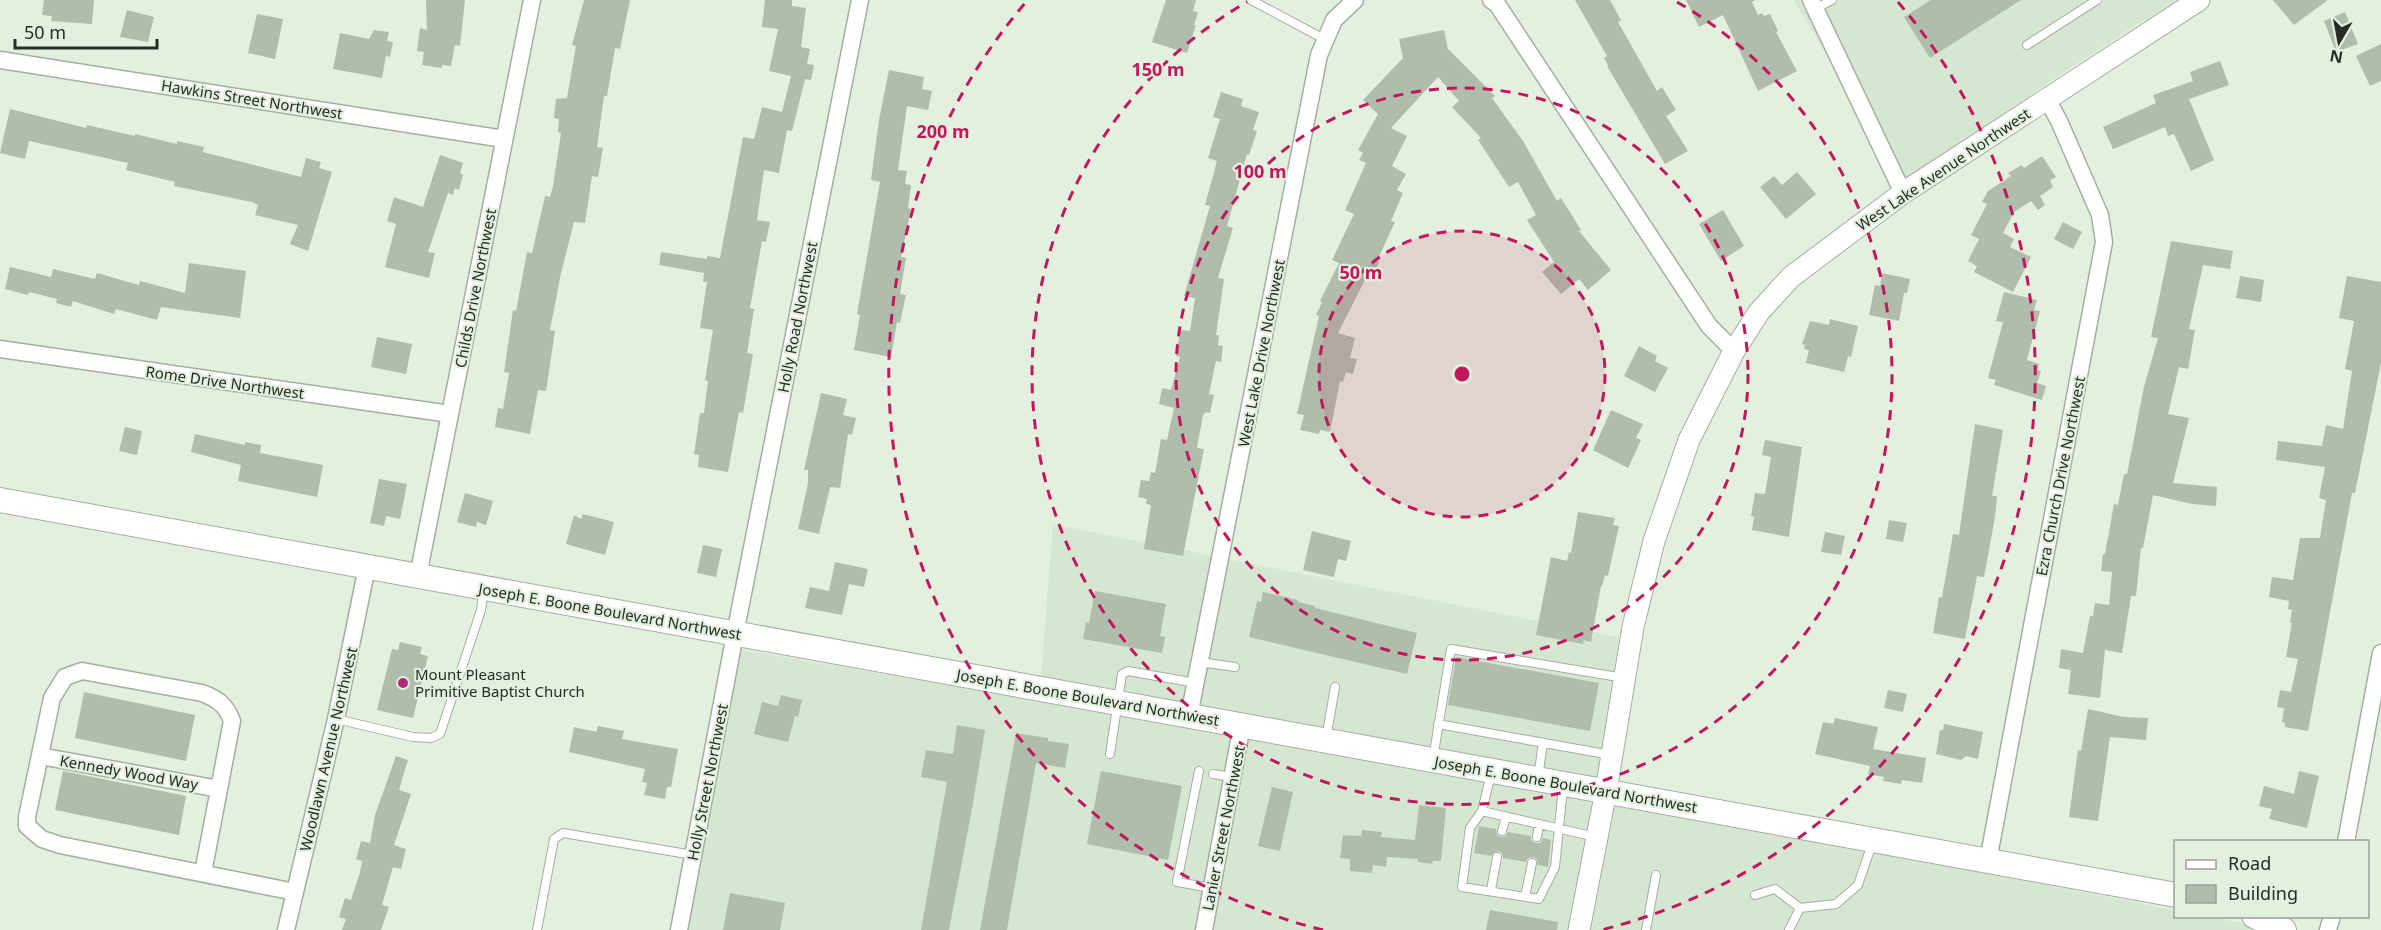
<svg xmlns="http://www.w3.org/2000/svg" width="2381" height="930" viewBox="0 0 2381 930" font-family="'Noto Sans',sans-serif">
<rect width="100%" height="100%" fill="#e3f0df"/>
<path fill="#d5e7d0" d="M1794,0H2181L2134,26L1901,181Z
M1053,524L1619,637L1610,801L2175,910L2176,916L2208,917L2253,925L2248,930H676L725,647L1039,701Z"/>
<path fill="#b0bcac" d="M44,0H94L92,24L51,21L52,16L42,15Z
M426,0H465L460,46L455,45L451,66L442,65V68L422,65L424,52L417,51L420,28L427,30Z
M584,0H630L620,49L615,48L607,96H604L597,147L603,148L598,177L592,176L585,223L574,222L561,273L550,330L555,331L546,391L538,390L530,434L495,427L498,408L503,409L509,373L504,372L513,310L516,311L527,252L532,253L545,196L550,197L553,186L561,133L558,132L559,119L554,118L556,99L567,98L576,46L572,45Z
M765,0H792V6L806,8L801,47L810,49L807,64L814,65L811,80L805,79L792,131L787,130L779,173L764,170L757,220L770,222L766,242L762,241L750,308L754,309L747,353L753,354L743,413L739,412L728,472L698,467L699,455L694,454L700,413H704L708,381L705,380L713,330L700,328L707,282H703L704,273L659,265L661,252L707,259V256L720,258L743,137L754,139L762,107L782,112L791,76L769,71L778,29L762,27Z
M1166,0H1196L1193,11L1198,12L1194,25H1196L1187,53L1152,42Z
M1575,0H1610L1621,20L1618,22L1657,91L1662,87L1676,110L1666,116L1688,151L1665,164L1607,66L1608,65L1604,58L1607,56Z
M1686,0H1755L1752,2L1758,15L1762,13L1764,16L1770,14L1778,31L1776,32L1797,71L1758,91L1723,15L1699,27Z
M1931,0H2021L1930,58L1904,17Z
M2273,0H2328L2294,25Z
M127,10L154,17L148,42L120,37Z
M2345,12L2358,44L2336,52L2324,21Z
M257,14L283,19L275,59L248,53Z
M374,30L389,32L387,41L393,42L390,57L386,56L382,78L333,69L340,33L369,39Z
M1444,30L1448,49L1495,96L1492,98L1523,141L1557,201L1561,198L1581,230L1579,231L1611,270L1588,290L1579,279L1561,294L1542,272L1554,262L1527,220L1536,215L1518,182L1509,187L1478,140L1481,138L1452,107L1459,101L1438,77L1391,128L1407,136L1392,166L1406,174L1397,190L1403,193L1391,221L1395,222L1377,261L1379,262L1372,278L1367,276L1338,333L1355,338L1350,358L1357,359L1353,374L1346,372L1343,382L1340,381L1330,432L1320,430L1319,434L1300,430L1304,415L1297,414L1319,316L1316,315L1322,302L1320,301L1339,263L1332,260L1354,214L1345,210L1366,163L1359,160L1363,153L1358,150L1378,114L1363,100L1403,58L1399,39Z
M2381,44V81L2370,86L2356,56Z
M2220,61L2229,85L2189,99L2214,160L2191,171L2174,134L2168,136L2165,127L2113,149L2103,127L2156,103L2153,95L2193,81L2190,72Z
M889,70L924,77L922,89L932,91L928,110L907,106L898,170L907,171L905,184L911,185L908,208L911,209L901,257L906,258L900,294L906,295L900,323L897,322L891,357L854,350L860,315L857,314L880,182L871,180L879,120Z
M1221,92L1243,99L1241,106L1259,112L1253,130L1257,131L1249,155L1247,154L1227,226L1233,228L1218,278L1224,279L1216,335L1219,336L1218,345L1223,346L1221,362L1216,361L1209,394L1214,395L1210,413L1206,412L1203,415L1197,448L1204,449L1183,556L1144,549L1151,505L1146,504L1147,499L1138,497L1141,480L1149,481L1151,472L1155,473L1161,439L1167,440L1174,408L1159,404L1162,388L1171,390L1180,357L1176,356L1180,333L1182,330L1190,331L1195,298L1184,296L1210,206L1205,205L1217,161L1208,158L1220,119L1213,117Z
M10,109L86,128L87,125L135,136V134L177,144V141L204,147L203,152L301,177L306,158L321,162L319,168L332,172L308,251L290,244L298,225L255,215L258,205L252,202L174,186L175,182L126,170L128,163L29,141L25,159L0,153Z
M440,155L463,163L460,173L463,175L459,190L455,188L453,195L448,193L428,252L435,253L429,278L385,267L396,224L387,221L394,197L423,207Z
M2042,156L2056,177L2050,180L2053,187L2040,196L2045,205L2038,210L2031,201L2014,212L2003,233L2014,239L2010,247L2031,257L2013,292L1974,272L1977,266L1968,261L1979,239L1971,235L1987,204L1982,202L1988,191L2011,176L2008,173L2022,165L2024,168Z
M1797,172L1816,194L1786,219L1760,187L1774,176L1782,185Z
M1723,210L1744,246L1721,261L1699,224Z
M2063,222L2082,232L2073,249L2054,239Z
M2171,241L2233,251L2230,269L2203,265L2189,329L2195,330L2188,369L2179,367L2168,414L2189,418L2173,483L2217,487L2216,506L2192,504L2153,495L2143,548H2141L2136,596H2131L2122,653L2105,650L2100,698L2068,694L2071,670L2059,668L2061,649L2083,653L2090,616H2093L2095,603L2109,605L2112,572L2101,571L2103,554H2105L2114,504L2118,505L2124,474H2127L2144,387L2158,338L2151,337Z
M189,263L246,271L240,318L161,307L157,320L116,309L114,314L73,301L71,307L56,303L57,299L29,292L28,295L5,289L10,267L51,277L53,269L95,279L97,273L139,285L140,281L185,293Z
M1882,273L1910,279L1907,293H1904L1899,321L1869,315L1875,285L1880,286Z
M2240,276L2264,280L2261,302L2236,298Z
M2347,276L2381,282V363L2355,493H2352L2308,731L2285,727V723L2282,722L2284,708L2277,707L2280,690L2291,692L2298,659L2286,657L2292,623H2290L2292,610L2288,609L2289,601L2269,597L2272,577L2293,580L2300,538H2320L2326,500L2319,498L2325,467L2276,460L2278,441L2322,446L2326,425L2343,429L2352,371L2345,369L2354,321L2339,318Z
M2004,292L2037,300L2034,310L2040,311L2027,360L2039,364L2038,370L2041,371L2037,383L2046,386L2042,400L1994,385L1996,380L1988,378L2003,322L1996,321Z
M1830,319L1858,326L1851,357L1848,356L1844,372L1806,363L1809,350L1804,349L1805,345L1802,344L1810,321L1829,325Z
M377,337L412,344L406,374L371,367Z
M1639,346L1657,356L1655,361L1668,368L1655,392L1624,376Z
M821,393L847,399L843,415L856,418L852,435L848,434L840,488L830,487L819,534L798,529L808,483V470H804Z
M1611,410L1643,424L1636,438L1641,440L1628,468L1593,450Z
M1975,424L2003,430L1992,496H1997L1995,517L1984,577L1977,576L1965,639L1933,633L1939,597H1942L1953,534L1959,535Z
M125,427L142,431L137,455L119,451Z
M195,434L245,445V442L261,445L260,453L323,465L317,497L238,481L241,465L191,452Z
M1765,440L1802,447L1789,537L1752,530L1754,517L1751,516L1755,493L1765,494L1771,457L1762,455Z
M379,479L407,484L400,519L386,516L384,526L370,523Z
M465,493L493,501L486,525L477,522L476,527L457,522Z
M1578,512L1615,518L1613,525L1619,526L1608,576L1605,575L1602,586H1601L1591,642L1584,640L1583,644L1536,635L1551,557L1567,561L1569,552L1571,553Z
M583,514L614,522L605,555L566,544L574,515L581,519Z
M1889,520L1907,523L1903,542L1886,539Z
M1312,531L1351,541L1346,561L1338,559L1334,577L1303,570Z
M1825,532L1845,536L1841,555L1821,552Z
M703,545L722,549L716,577L697,573Z
M835,562L868,569L864,587L849,584L842,615L805,608L810,587L829,591Z
M1095,591L1166,604L1160,636L1165,637L1162,653L1083,639L1086,622L1089,623Z
M1263,592L1298,600V602L1315,606V608L1417,633L1407,674L1249,637L1257,601L1261,602Z
M400,642L422,647L420,654L428,656L413,718L377,710L392,649L398,650Z
M1456,657L1599,683L1590,731L1448,705Z
M1888,690L1907,694L1903,712L1884,708Z
M84,692L195,715L186,761L75,738Z
M781,695L802,700L798,717L795,716L788,742L754,734L762,702L778,706Z
M2088,709L2124,717L2148,718L2146,740L2110,737L2098,821L2069,817L2078,750L2081,751Z
M1835,718L1878,727L1873,749L1926,758L1922,783L1902,780L1901,784L1883,781L1884,777L1868,774L1870,766L1815,754L1823,722L1833,724Z
M1944,724L1983,732L1978,759L1966,756L1961,760L1936,754L1940,730H1943Z
M957,725L985,730L972,809L949,930H921L947,782L921,777L926,750L953,754Z
M598,726L624,731L622,739L678,749L671,787H667L665,799L644,795L647,783L642,782L645,769L569,752L574,727L596,732Z
M1016,733L1048,738V741L1069,744L1065,768L1036,763L1007,930H980Z
M396,756L408,760L399,790L411,794L394,845L406,849L401,869L393,867L382,905L389,907L381,930H342L346,919L339,917L345,898L351,900L360,872L362,861L356,859L361,841L370,843L375,815Z
M63,771L186,796L179,835L55,810Z
M1101,771L1182,786L1168,860L1087,844Z
M2299,771L2319,776L2307,828L2269,819L2272,809L2259,806L2264,786L2294,794Z
M1272,787L1293,792L1280,851L1258,846Z
M1419,805L1446,808L1441,861H1433L1432,864L1418,862V859L1387,857L1386,867L1373,865L1372,873L1350,871V859L1340,858L1343,835L1361,836L1362,830L1382,832L1381,837L1415,840Z
M1479,826L1496,829L1497,835L1501,837L1506,836L1508,832L1531,836V840L1535,843H1540L1543,838L1551,840L1548,867L1538,865L1537,859L1533,857L1528,858L1526,862L1503,858L1502,853L1498,851L1491,856L1474,853Z
M730,893L785,903L780,930H723Z
M1490,910L1558,922L1557,930H1486Z"/>
<g fill="none" stroke-linecap="round" stroke-linejoin="round">
<defs>
<path id="service" d="M1251,0L1326,40
M1815,9L1832,0
M2027,45L2097,0
M1200,662L1235,667
M336,719L413,737L431,738L440,734L481,610L484,589
M1438,724L1611,755
M1326,739L1335,687
M1110,754L1122,674L1128,671L1196,683
M1433,759L1451,649L1624,678
M1199,771L1177,882L1212,888
M1213,774L1232,777
M1491,774L1482,811L1596,837
M1538,778L1543,743
M1482,811L1470,828L1462,887L1539,899L1555,867L1563,787
M1502,831L1506,817
M1537,837L1539,824
M1491,890L1497,857
M1755,895L1775,889L1800,908L1836,904L1858,885L1873,841
M1525,897L1532,863
M537,930L554,839L563,833L693,855
M1646,930L1656,875
M1789,930L1800,908"/>
<path id="minor" d="M1491,0L1497,4L1709,326L1734,351
M1811,0L1903,193
M0,60L504,139
M0,349L450,414
M418,576L532,0
M1189,716L1319,55L1334,20L1355,0
M40,756L219,789
M2346,842L2381,653
M1988,861L2104,242L2100,215L2059,121L2047,99
M203,873L232,721C226,705 218,699 202,693L82,671L65,677L52,698L27,817V826L42,839L60,845L295,892
M286,930L336,719L367,567
M679,930L735,634L860,0
M1204,930L1242,725
M2328,930L2332,916"/>
<path id="tertiary" d="M1579,930L1606,791L1633,627L1654,541L1689,440L1734,351L1759,312L1791,277L1903,193L2199,0"/>
<path id="secondary" d="M0,500L2176,895
M2254,916L2284,930"/>
</defs>
<use href="#service" stroke="#a3af9f" stroke-width="10"/>
<use href="#minor" stroke="#a3af9f" stroke-width="19"/>
<use href="#tertiary" stroke="#a3af9f" stroke-width="23"/>
<use href="#secondary" stroke="#a3af9f" stroke-width="26"/>
<use href="#service" stroke="#fff" stroke-width="8"/>
<use href="#minor" stroke="#fff" stroke-width="16"/>
<use href="#tertiary" stroke="#fff" stroke-width="21"/>
<use href="#secondary" stroke="#fff" stroke-width="24"/>
</g>
<circle cx="1462" cy="374" r="143" fill="#c2185b" fill-opacity=".12"/>
<g fill="none" stroke="#c2185b" stroke-width="3" stroke-dasharray="10 8">
<circle cx="1462" cy="374" r="143"/>
<circle cx="1462" cy="374" r="286"/>
<path d="M1677 2A430 430 0 1 1 1247 2"/>
<path d="M1323 930A573 573 0 0 1 1026 2M1898 2A573 573 0 0 1 1601 930"/>
</g>
<circle fill="#af2b73" stroke="#e3f0df" stroke-width="2" cx="403" cy="683" r="6"/>
<g text-anchor="middle" dominant-baseline="central" stroke-width="4.5" stroke-linejoin="round" paint-order="stroke">
<g font-size="15" fill="#272c25" stroke="#e3f0df">
<text transform="translate(252 99) rotate(9)">Hawkins Street Northwest</text>
<text transform="translate(1943 169) rotate(-34)">West Lake Avenue Northwest</text>
<text transform="translate(475 288) rotate(-79)">Childs Drive Northwest</text>
<text transform="translate(797 317) rotate(-79)">Holly Road Northwest</text>
<text transform="translate(1261 353) rotate(-79)">West Lake Drive Northwest</text>
<text transform="translate(225 382) rotate(8)">Rome Drive Northwest</text>
<text transform="translate(2060 476) rotate(-79)">Ezra Church Drive Northwest</text>
<text transform="translate(610 611) rotate(10)">Joseph E. Boone Boulevard Northwest</text>
<text transform="translate(1088 697) rotate(10)">Joseph E. Boone Boulevard Northwest</text>
<text transform="translate(328 749) rotate(-77)">Woodlawn Avenue Northwest</text>
<text transform="translate(129 772) rotate(10)">Kennedy Wood Way</text>
<text transform="translate(707 782) rotate(-79)">Holly Street Northwest</text>
<text transform="translate(1566 784) rotate(10)">Joseph E. Boone Boulevard Northwest</text>
<text transform="translate(1223 828) rotate(-79)">Lanier Street Northwest</text>
</g>
<g font-size="15" fill="#272c25" stroke="#e3f0df" text-anchor="start">
<text x="415" y="674">Mount Pleasant<tspan x="415" dy="17">Primitive Baptist Church</tspan></text>
</g>
</g>
<circle cx="1462" cy="374" r="9" fill="#c2185b" stroke="#e3f0df" stroke-width="3"/>
<g font-size="18" text-anchor="middle" font-weight="bold" fill="#c2185b" stroke="#e3f0df" stroke-width="4.5" stroke-linejoin="round" paint-order="stroke">
<text x="1158" y="76">150 m</text>
<text x="943" y="138">200 m</text>
<text x="1260" y="178">100 m</text>
<text x="1361" y="279">50 m</text>
</g>
<rect x="2174" y="840" width="195" height="78" fill="#e3f0df" stroke="#98a295" stroke-width="1.5"/>
<rect x="2186" y="860" width="30" height="9" fill="#ffffff" stroke="#98a295" stroke-width="1.5"/>
<text x="2228" y="870" font-size="18" fill="#272c25">Road</text>
<rect x="2186" y="885" width="30" height="18" fill="#b0bcac" stroke="#98a295" stroke-width="1.5"/>
<text x="2228" y="900" font-size="18" fill="#272c25">Building</text>
<g transform="translate(2339 42) rotate(190)" stroke="#e3f0df" stroke-width="4.5" paint-order="stroke">
<path d="M0-4.5L10 22L0 15L-10 22Z" fill="#272c25"/>
<text y="-9" font-size="16" font-weight="bold" text-anchor="middle" fill="#272c25">N</text>
</g>
<path d="M15 39v9h142v-9" fill="none" stroke="#272c25" stroke-width="3"/>
<text x="24" y="39" font-size="18" fill="#272c25" stroke="#e3f0df" stroke-width="4.5" paint-order="stroke">50 m</text>
</svg>
